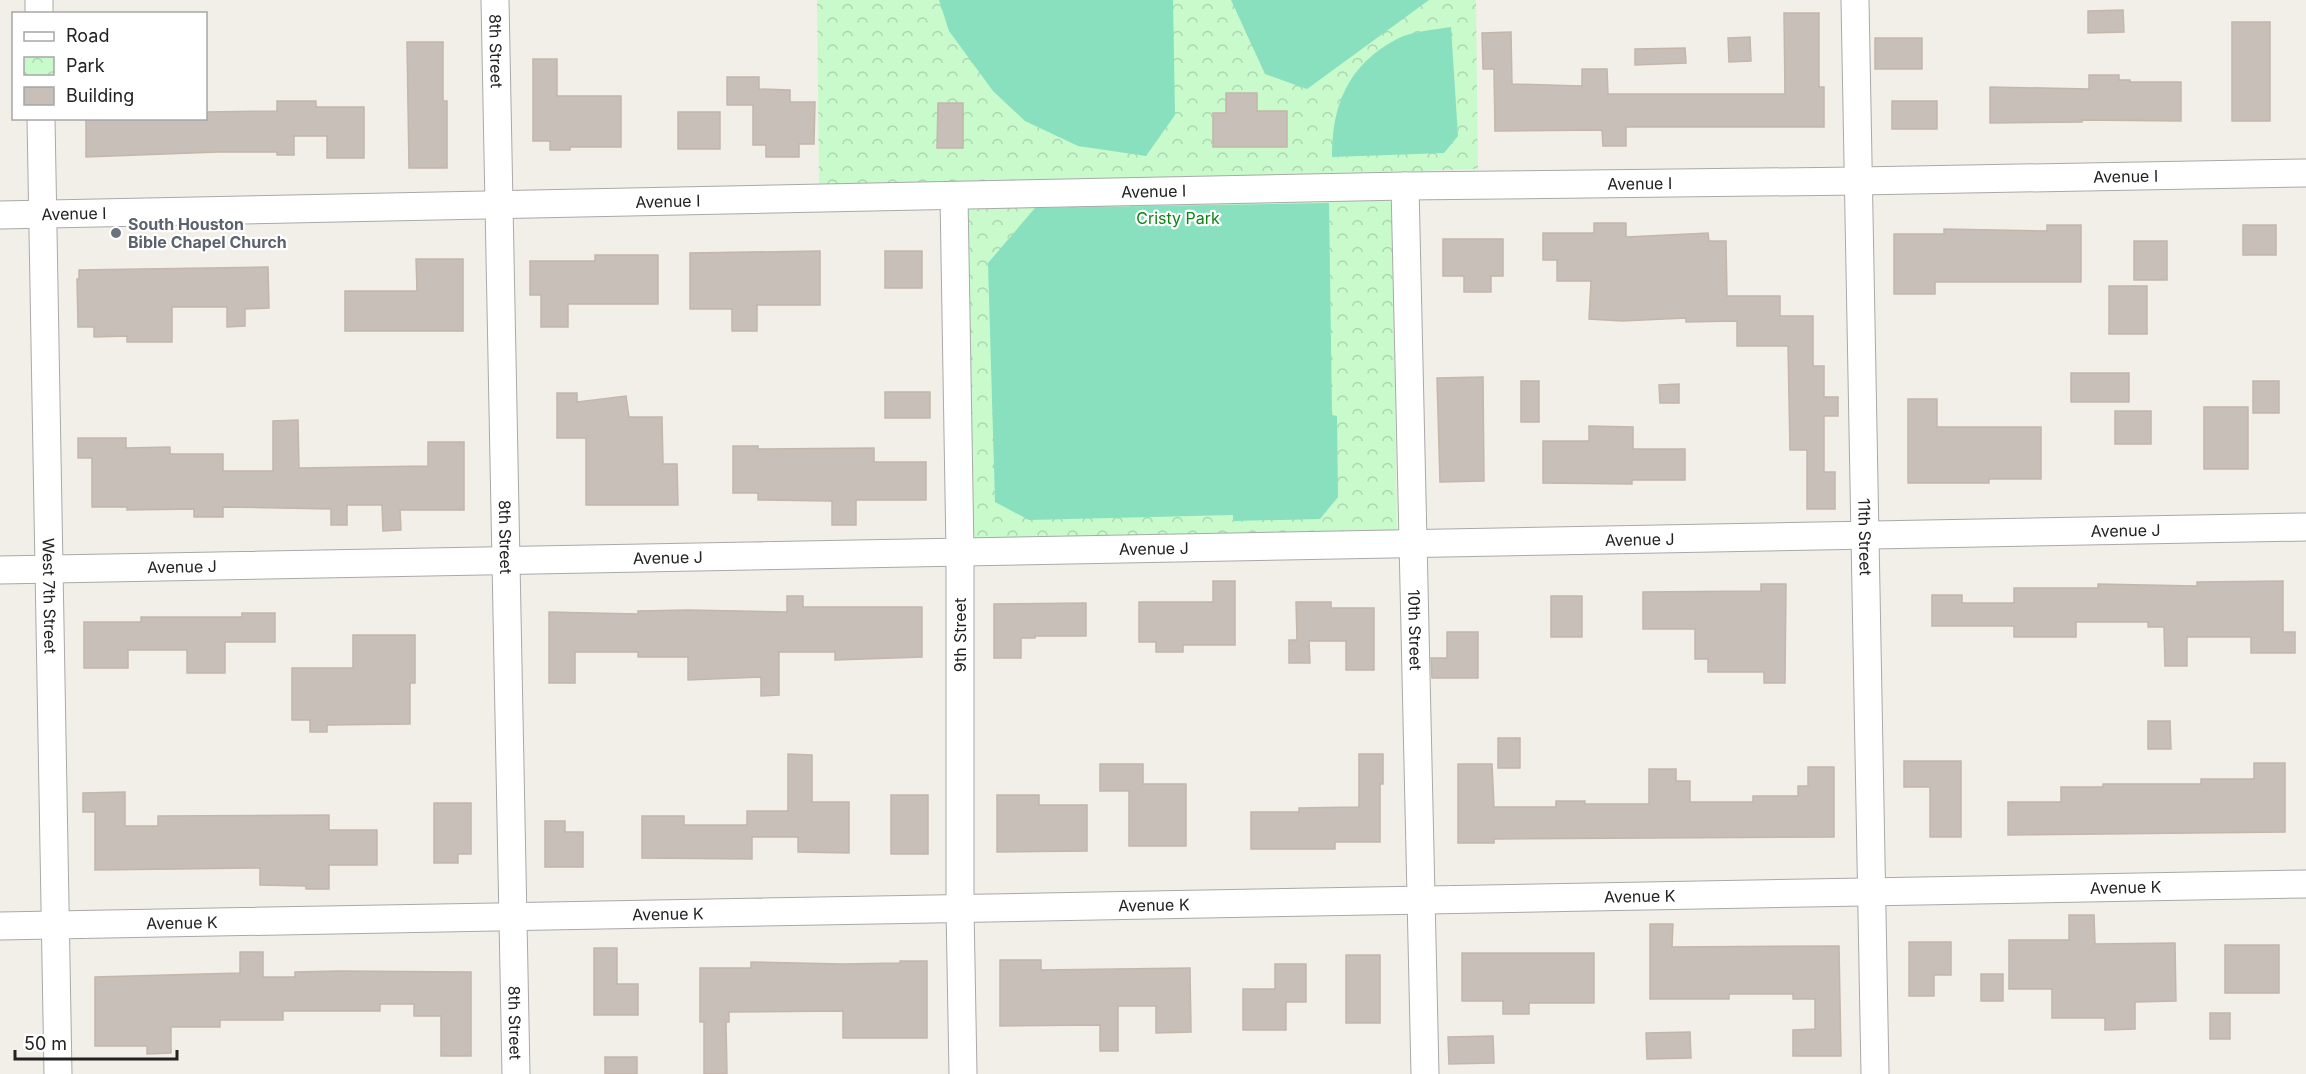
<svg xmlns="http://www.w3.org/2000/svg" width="2306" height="1074" viewBox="0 0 2306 1074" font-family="Inter,sans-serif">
<defs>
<pattern id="park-crowns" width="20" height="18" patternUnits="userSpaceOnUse" patternTransform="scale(1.5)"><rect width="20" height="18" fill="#c8facc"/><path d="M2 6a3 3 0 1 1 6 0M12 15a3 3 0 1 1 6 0" fill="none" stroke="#acd6af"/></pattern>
</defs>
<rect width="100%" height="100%" fill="#f2efe9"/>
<path fill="url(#park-crowns)" d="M817,0H1476L1478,169L1392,172L1397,533L971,540L963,187L819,188Z"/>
<path fill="#88e0be" d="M939,0H1173L1175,115L1146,156L1078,146L1025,121L993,91L949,31Z
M1231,0H1429L1307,89L1265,74Z
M1451,27L1458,136L1444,153L1332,157C1332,104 1348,65 1397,39C1412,31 1434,30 1451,27Z
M1329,203L1332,415L1337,416L1338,497L1320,519L1233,521V515L1029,520L995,502L988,263L1035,208Z"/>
<path fill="#c7bfb8" stroke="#c4b6ab" stroke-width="1.5" d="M2123,10L2124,32L2088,33V11Z
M1784,13H1819V87H1824V127H1626V146H1603L1602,130L1495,131L1494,69H1483L1482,33L1511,32L1512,84L1582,86V69H1607L1608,94H1785Z
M2232,22H2270V121H2232Z
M1750,37L1751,61L1729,62L1728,38Z
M1875,38H1922V69H1875Z
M407,42H443V101H447V168H409Z
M1685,48L1686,63L1635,65V49Z
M533,59H557V96H621V147H570V150H550V141H533Z
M2089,75H2119V80H2130V82H2181V121L2082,120V122L1990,123V87L2089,89Z
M727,77H759V89L790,90V102H815L814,144H799V157H766V145H753V105H727Z
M1226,93H1257V111H1287V147H1213V113H1226Z
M277,101H316V107H364V158H327V136H294V155H277V152H218L86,157V118H206V112L277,111Z
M1892,101H1937V129H1892Z
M938,103H963V148H937Z
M678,112H720V149H678Z
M1594,223H1626V237L1708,233L1709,241H1726L1727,296H1780V316H1813V366H1824V397H1838V416H1824V472H1835V509H1807V450H1790L1788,346H1737V321L1686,322V318L1622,321L1589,319L1591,281H1557V260H1543V233H1594Z
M2047,225H2081V282H1935V294H1894V234H1944V229L2047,231Z
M2243,225H2276V255H2243Z
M1443,239H1503V276H1491V292H1464V276H1443Z
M2134,241H2167V280H2134Z
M820,251V305H757V331H732V309H690V253Z
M885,251H922V288H885Z
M595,255H658V304H568V327H541V295H530V261H595Z
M416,259H463V331H345V291H417Z
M268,267L269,308L245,309V326L227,327V307H172V342H127V336L94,337V327H78L77,279H79V270Z
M2109,286H2147V334H2109Z
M2071,373H2129V402H2071Z
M1483,377L1484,481L1440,482L1437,378Z
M1521,381H1539V422H1521Z
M2253,381H2279V413H2253Z
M1679,384V403H1660L1659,385Z
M885,392H930V418H885Z
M557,393H577V402L626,396L629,417H662L663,464H677L678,505H586V438H557Z
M1908,399H1937V427H2041V479H1989V483H1908Z
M2204,407H2248V469H2204Z
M2115,411H2151V444H2115Z
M298,420L299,468L428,466V442H464V510H400L401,530L383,531L382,505H347V525H331V509L223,507V517H194V509L127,510V507H92V458H78V438H126V448L170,447V454H223V471H273V421Z
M1589,426L1633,427V449H1685V480H1632V484L1543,483V441H1589Z
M733,446H758V449L874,448V462H926V500H856V525H832V501L758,500V493H733Z
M1213,581H1235V645H1183V652H1156V642H1139V602H1213Z
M2283,581V632H2295V653H2251V637H2187V666H2165L2164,627H2148V622H2076V637H2014V626H1932V595H1962V603H2014V588H2098V584L2197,586V582Z
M1761,584H1786L1785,683H1764V672H1708V659H1695V629H1643V592L1761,591Z
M787,596H803V607H922V657L835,660V652H779V695L761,696V677L688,680V657H638V652H575V683H549V612L638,614V611L688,610L787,612Z
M1551,596H1582V637H1551Z
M1296,602H1331V608H1374V670H1346V641H1309L1310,663H1289V640H1297Z
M1086,603V636H1035V638H1021V658H994V604Z
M242,613H275V642H225V673H187V650H128V668H84V622H141V617H242Z
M1447,632H1478V678H1432L1431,658H1447Z
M353,635H415V683H410V724L327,725V732H310V720H292V668H353Z
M2148,721H2170L2171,749H2148Z
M1498,738H1520V768H1498Z
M788,754L812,755V802H849V853L798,852V837H752V859L642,858V816H684V825H747V811H788Z
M1359,754H1383V784H1380V842H1335V849H1251V812H1299V808L1359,807Z
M1904,761H1961V837H1930V787H1904Z
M2254,763H2285V832L2008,835V802H2061V787H2103V784H2201V779H2254Z
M1100,764H1143V784H1186V846H1129V791H1100Z
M1458,764H1492L1494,807H1556V801H1585V804H1649V769H1676V781H1690V802H1753V796H1798V786H1808V767H1834V837L1494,839V843H1458Z
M125,792V826H158V816L329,815V830H377V865H329V889H306V886L260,885V868L95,870V812H83V793Z
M891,795H928V854H891Z
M997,795H1039V805H1087V851L997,852Z
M434,803H471V854H458V863H434Z
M545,821H565V832H583V867H545Z
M2069,915H2094L2095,944L2175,943L2176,1001L2135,1002V1029L2105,1030V1018H2052V989H2009V940H2069Z
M1650,924H1673L1672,947L1839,946L1841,1056H1793V1030L1815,1029V999H1793V994H1729V999H1650Z
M1909,942H1951V975H1934V996H1909Z
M2225,945H2279V993H2225Z
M594,948H617V984H638V1015H594Z
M240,952H263V977H295V972L338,971L471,972V1056H441V1016H414V1004H380V1011H283V1020H220V1027H171V1053L147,1054V1046H95V977L240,973Z
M1462,953H1594V1003H1529V1014H1503V1001H1462Z
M1346,955H1380V1023H1346Z
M1000,960H1041V970L1190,968L1191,1032L1156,1033V1006H1118V1051H1100V1025L1000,1026Z
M900,961H927V1038H843V1011L729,1012V1022H726L727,1074H704V1022H700V968H751V962L843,964L900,963Z
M1275,964H1306V1002H1286V1030H1243V989H1275Z
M1981,974H2003V1001H1981Z
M2210,1013H2230V1039H2210Z
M1690,1032L1691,1058L1647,1059L1646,1033Z
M1493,1036L1494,1063L1449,1064L1448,1037Z
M605,1057H637V1074H605Z"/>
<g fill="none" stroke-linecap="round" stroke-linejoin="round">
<defs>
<g id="minor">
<path d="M39,0V14"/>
<path id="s1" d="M495,0L516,1074"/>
<path id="s2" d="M1855,0L1875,1074"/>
<path id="s3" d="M41,118L58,1074"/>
<path id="s4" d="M1405,186L1425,1074"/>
<path d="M954,196L960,552V908L963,1074"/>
<path id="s5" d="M0,215L1405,186L1859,181L2306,173"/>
<path id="s6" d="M0,570L2306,527"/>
<path id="s7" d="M0,926L2306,884"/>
</g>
</defs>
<use href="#minor" stroke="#a9a9a9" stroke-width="29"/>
<use href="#minor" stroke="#fff" stroke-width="27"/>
</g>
<circle fill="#6b7280" stroke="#fff" stroke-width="2" cx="116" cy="233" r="6"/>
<g text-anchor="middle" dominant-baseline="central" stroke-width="4.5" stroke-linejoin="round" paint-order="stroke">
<g font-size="16" fill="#222" stroke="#fff">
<text stroke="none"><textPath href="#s1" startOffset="51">8th Street</textPath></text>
<text stroke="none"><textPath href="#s5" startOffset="2126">Avenue I</textPath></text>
<text stroke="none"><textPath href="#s5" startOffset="1640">Avenue I</textPath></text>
<text stroke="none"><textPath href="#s5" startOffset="1154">Avenue I</textPath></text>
<text stroke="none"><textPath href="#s5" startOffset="668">Avenue I</textPath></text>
<text stroke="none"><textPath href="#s5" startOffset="74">Avenue I</textPath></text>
<text stroke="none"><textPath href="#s6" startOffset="2126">Avenue J</textPath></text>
<text stroke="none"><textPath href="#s1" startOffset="537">8th Street</textPath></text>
<text stroke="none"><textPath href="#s2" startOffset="537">11th Street</textPath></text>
<text stroke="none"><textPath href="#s6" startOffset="1640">Avenue J</textPath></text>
<text stroke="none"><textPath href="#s6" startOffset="1154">Avenue J</textPath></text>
<text stroke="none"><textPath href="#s6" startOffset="668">Avenue J</textPath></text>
<text stroke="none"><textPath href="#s6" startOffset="182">Avenue J</textPath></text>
<text stroke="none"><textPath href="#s3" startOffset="478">West 7th Street</textPath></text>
<text stroke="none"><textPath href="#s4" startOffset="444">10th Street</textPath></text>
<text transform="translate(960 635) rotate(-90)">9th Street</text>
<text stroke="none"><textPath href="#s7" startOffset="2126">Avenue K</textPath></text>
<text stroke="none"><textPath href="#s7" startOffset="1640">Avenue K</textPath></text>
<text stroke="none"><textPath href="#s7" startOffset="1154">Avenue K</textPath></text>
<text stroke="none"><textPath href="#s7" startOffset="668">Avenue K</textPath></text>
<text stroke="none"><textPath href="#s7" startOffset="182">Avenue K</textPath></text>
<text stroke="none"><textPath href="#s1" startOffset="1023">8th Street</textPath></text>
</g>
<g font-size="16" fill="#0c8416" stroke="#fff">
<text x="1178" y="218">Cristy Park</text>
</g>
<g font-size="16" font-weight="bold" fill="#5b616d" stroke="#fff" text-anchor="start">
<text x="128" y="224">South Houston<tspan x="128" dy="18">Bible Chapel Church</tspan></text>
</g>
</g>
<rect x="12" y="12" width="195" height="108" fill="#ffffff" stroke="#a7a7a7" stroke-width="1.5"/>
<rect x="24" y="32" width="30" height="9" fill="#ffffff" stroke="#a7a7a7" stroke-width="1.5"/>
<text x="66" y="42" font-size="18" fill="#222222">Road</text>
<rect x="24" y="57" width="30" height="18" fill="url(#park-crowns)" stroke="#a7a7a7" stroke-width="1.5"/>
<text x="66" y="72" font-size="18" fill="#222222">Park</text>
<rect x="24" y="87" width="30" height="18" fill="#c7bfb8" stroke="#a7a7a7" stroke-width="1.5"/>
<text x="66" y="102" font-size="18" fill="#222222">Building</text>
<path d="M15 1050v9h162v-9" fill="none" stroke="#222222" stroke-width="3"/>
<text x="24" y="1050" font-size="18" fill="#222222" stroke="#ffffff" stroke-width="4.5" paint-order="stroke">50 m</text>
</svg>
